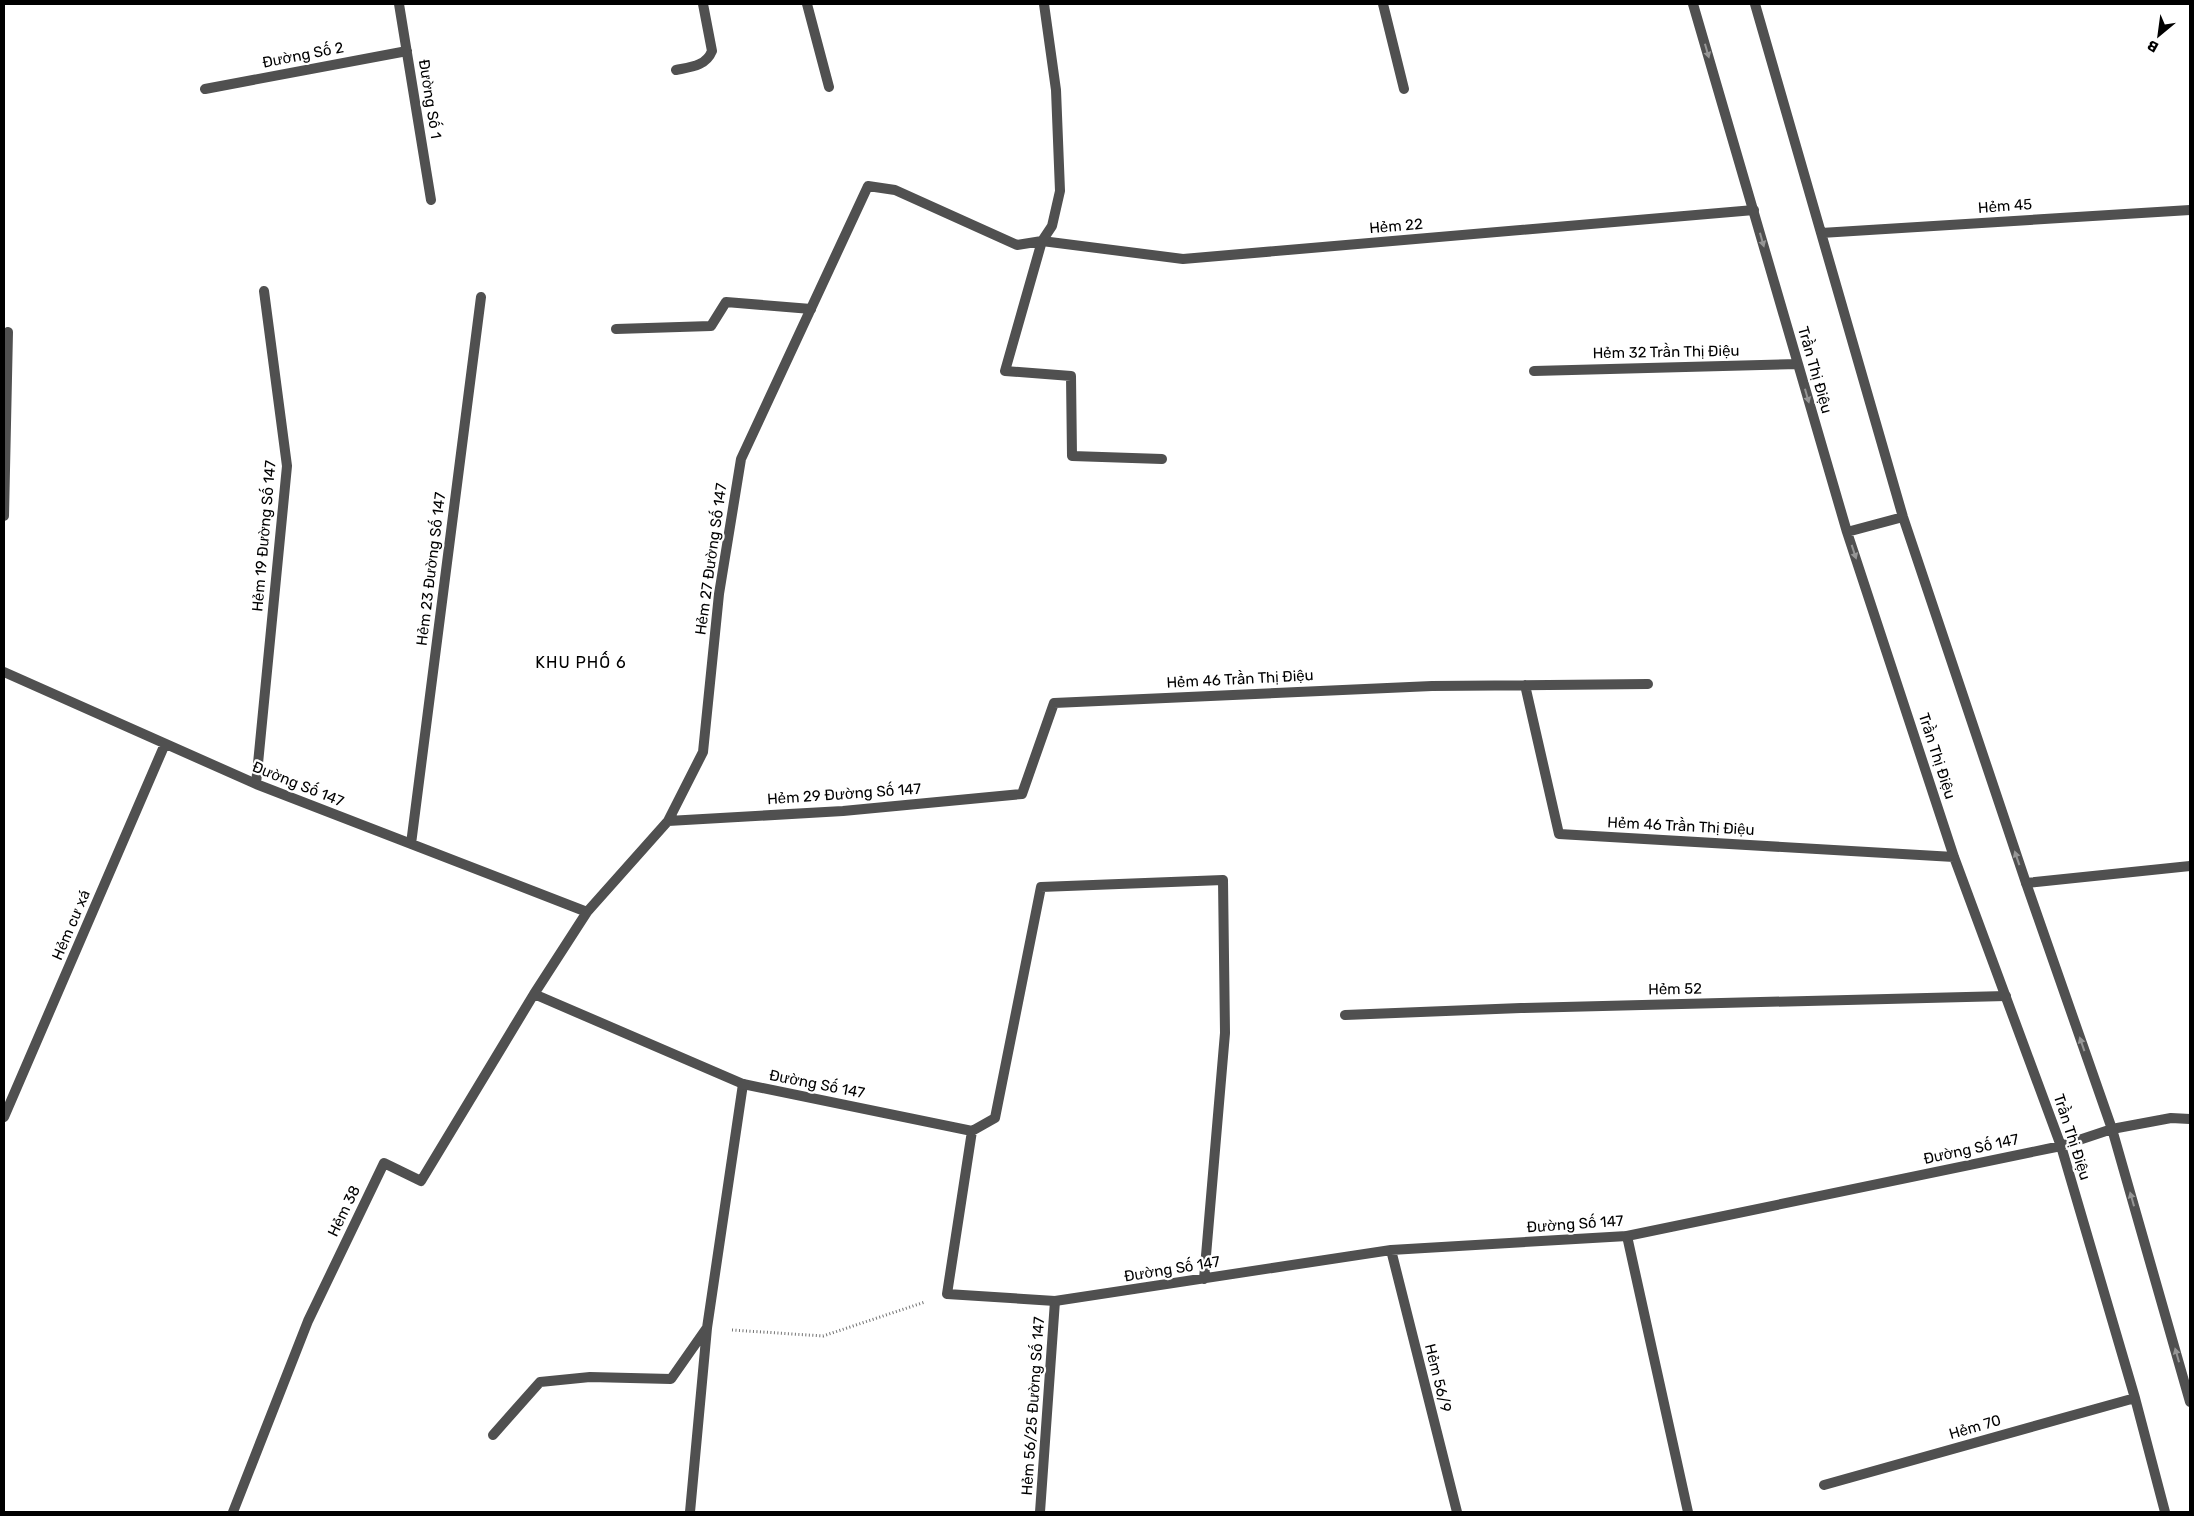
<svg xmlns="http://www.w3.org/2000/svg" width="2194" height="1516" viewBox="0 0 2194 1516" font-family="Rubik,sans-serif">
<rect width="100%" height="100%" fill="#fff"/>
<g fill="none" stroke-linecap="round" stroke-linejoin="round">
<path stroke="#727272" stroke-width="3" stroke-dasharray="1 2.5" stroke-linecap="butt" d="M732,1330L823,1336L925,1302"/>
<path stroke="#505050" stroke-width="10" d="M1383,4L1404,89
M1042,241L1183,259L1754,210
M616,329L711,326L726,302L811,309
M2026,883L2190,866
M1345,1015L1521,1008L2006,996
M2112,1129L2171,1118L2190,1119
M1627,1236L1688,1512
M493,1435L540,1382L590,1377L671,1379L706,1329
M690,1512L707,1328L743,1084
M1040,1512L1055,1301"/>
<path stroke="#505050" stroke-width="10" d="M399,4L431,200
M807,4L829,87
M1044,4L1056,90L1060,191L1052,226L1042,241L1005,371L1071,376L1072,456L1162,459
M1693,4L1847,532L1954,857L2061,1146L2135,1398L2165,1512
M1755,4L1903,517L2026,883L2112,1129L2190,1402
M676,70C691,67 706,66 712,51L703,4
M205,89L407,51
M1821,233L2190,210
M1534,371L1798,364
M4,516L8,332
M1847,532L1903,517
M4,672L256,784L587,912L534,994L743,1084L972,1131L947,1294L1055,1301L1391,1250L1627,1236L2061,1146L2112,1129
M1525,685L1559,834L1954,857
M256,784L287,466L264,291
M668,821L843,811L1022,794L1054,703L1432,686L1648,684
M411,844L481,297
M587,912L668,821L703,752L719,594L741,459L868,186L895,190L1017,245L1042,241
M4,1117L165,744
M972,1131L995,1118L1041,887L1223,880L1225,1033L1204,1279
M1391,1250L1457,1512
M1824,1485L2135,1398
M233,1512L308,1321L384,1163L421,1181L534,994"/>
</g>
<defs><path id="oneway-solid" d="M-6-.8H1V-3.2L6.5 0L1 3.2V.8H-6Z" transform="scale(1.25)"/></defs>
<g fill="#969696">
<use href="#oneway-solid" transform="translate(1707 51) rotate(74)"/>
<use href="#oneway-solid" transform="translate(1762 240) rotate(74)"/>
<use href="#oneway-solid" transform="translate(1807 396) rotate(74)"/>
<use href="#oneway-solid" transform="translate(1854 552) rotate(72)"/>
<use href="#oneway-solid" transform="translate(2017 858) rotate(-109)"/>
<use href="#oneway-solid" transform="translate(2082 1044) rotate(-109)"/>
<use href="#oneway-solid" transform="translate(2132 1199) rotate(-106)"/>
<use href="#oneway-solid" transform="translate(2177 1355) rotate(-106)"/>
</g>
<g text-anchor="middle" dominant-baseline="central" stroke-width="4.5" stroke-linejoin="round" paint-order="stroke">
<g font-size="15" fill="#000" stroke="#fff">
<text transform="translate(303 55) rotate(-11)">Đường Số 2</text>
<text transform="translate(430 99) rotate(81)">Đường Số 1</text>
<text transform="translate(2005 206) rotate(-4)">Hẻm 45</text>
<text transform="translate(1396 226) rotate(-5)">Hẻm 22</text>
<text transform="translate(1666 352) rotate(-1)">Hẻm 32 Trần Thị Điệu</text>
<text transform="translate(1815 370) rotate(74)">Trần Thị Điệu</text>
<text transform="translate(264 536) rotate(-85)">Hẻm 19 Đường Số 147</text>
<text transform="translate(711 559) rotate(-82)">Hẻm 27 Đường Số 147</text>
<text transform="translate(431 569) rotate(-83)">Hẻm 23 Đường Số 147</text>
<text transform="translate(1240 679) rotate(-3)">Hẻm 46 Trần Thị Điệu</text>
<text transform="translate(1937 756) rotate(72)">Trần Thị Điệu</text>
<text transform="translate(298 784) rotate(22)">Đường Số 147</text>
<text transform="translate(844 794) rotate(-4)">Hẻm 29 Đường Số 147</text>
<text transform="translate(1681 826) rotate(3)">Hẻm 46 Trần Thị Điệu</text>
<text transform="translate(71 925) rotate(-67)">Hẻm cư xá</text>
<text transform="translate(1675 989) rotate(-1)">Hẻm 52</text>
<text transform="translate(817 1084) rotate(11)">Đường Số 147</text>
<text transform="translate(2072 1137) rotate(72)">Trần Thị Điệu</text>
<text transform="translate(1971 1149) rotate(-12)">Đường Số 147</text>
<text transform="translate(344 1211) rotate(-64)">Hẻm 38</text>
<text transform="translate(1575 1224) rotate(-4)">Đường Số 147</text>
<text transform="translate(1172 1269) rotate(-9)">Đường Số 147</text>
<text transform="translate(1438 1378) rotate(76)">Hẻm 56/9</text>
<text transform="translate(1033 1406) rotate(-86)">Hẻm 56/25 Đường Số 147</text>
<text transform="translate(1975 1427) rotate(-16)">Hẻm 70</text>
</g>
<g font-size="16" letter-spacing="1" fill="#000" stroke="#fff">
<text x="581" y="662">KHU PHỐ 6</text>
</g>
</g>
<rect width="2194" height="1516" fill="none" stroke="#000000" stroke-width="10"/>
<g transform="translate(2159 35) rotate(209)" stroke="#ffffff" stroke-width="4" paint-order="stroke">
<path d="M0-4L9 19L0 12L-9 19Z" fill="#000000"/>
<text y="-8" font-size="14" font-weight="bold" text-anchor="middle" fill="#000000">B</text>
</g>
</svg>
